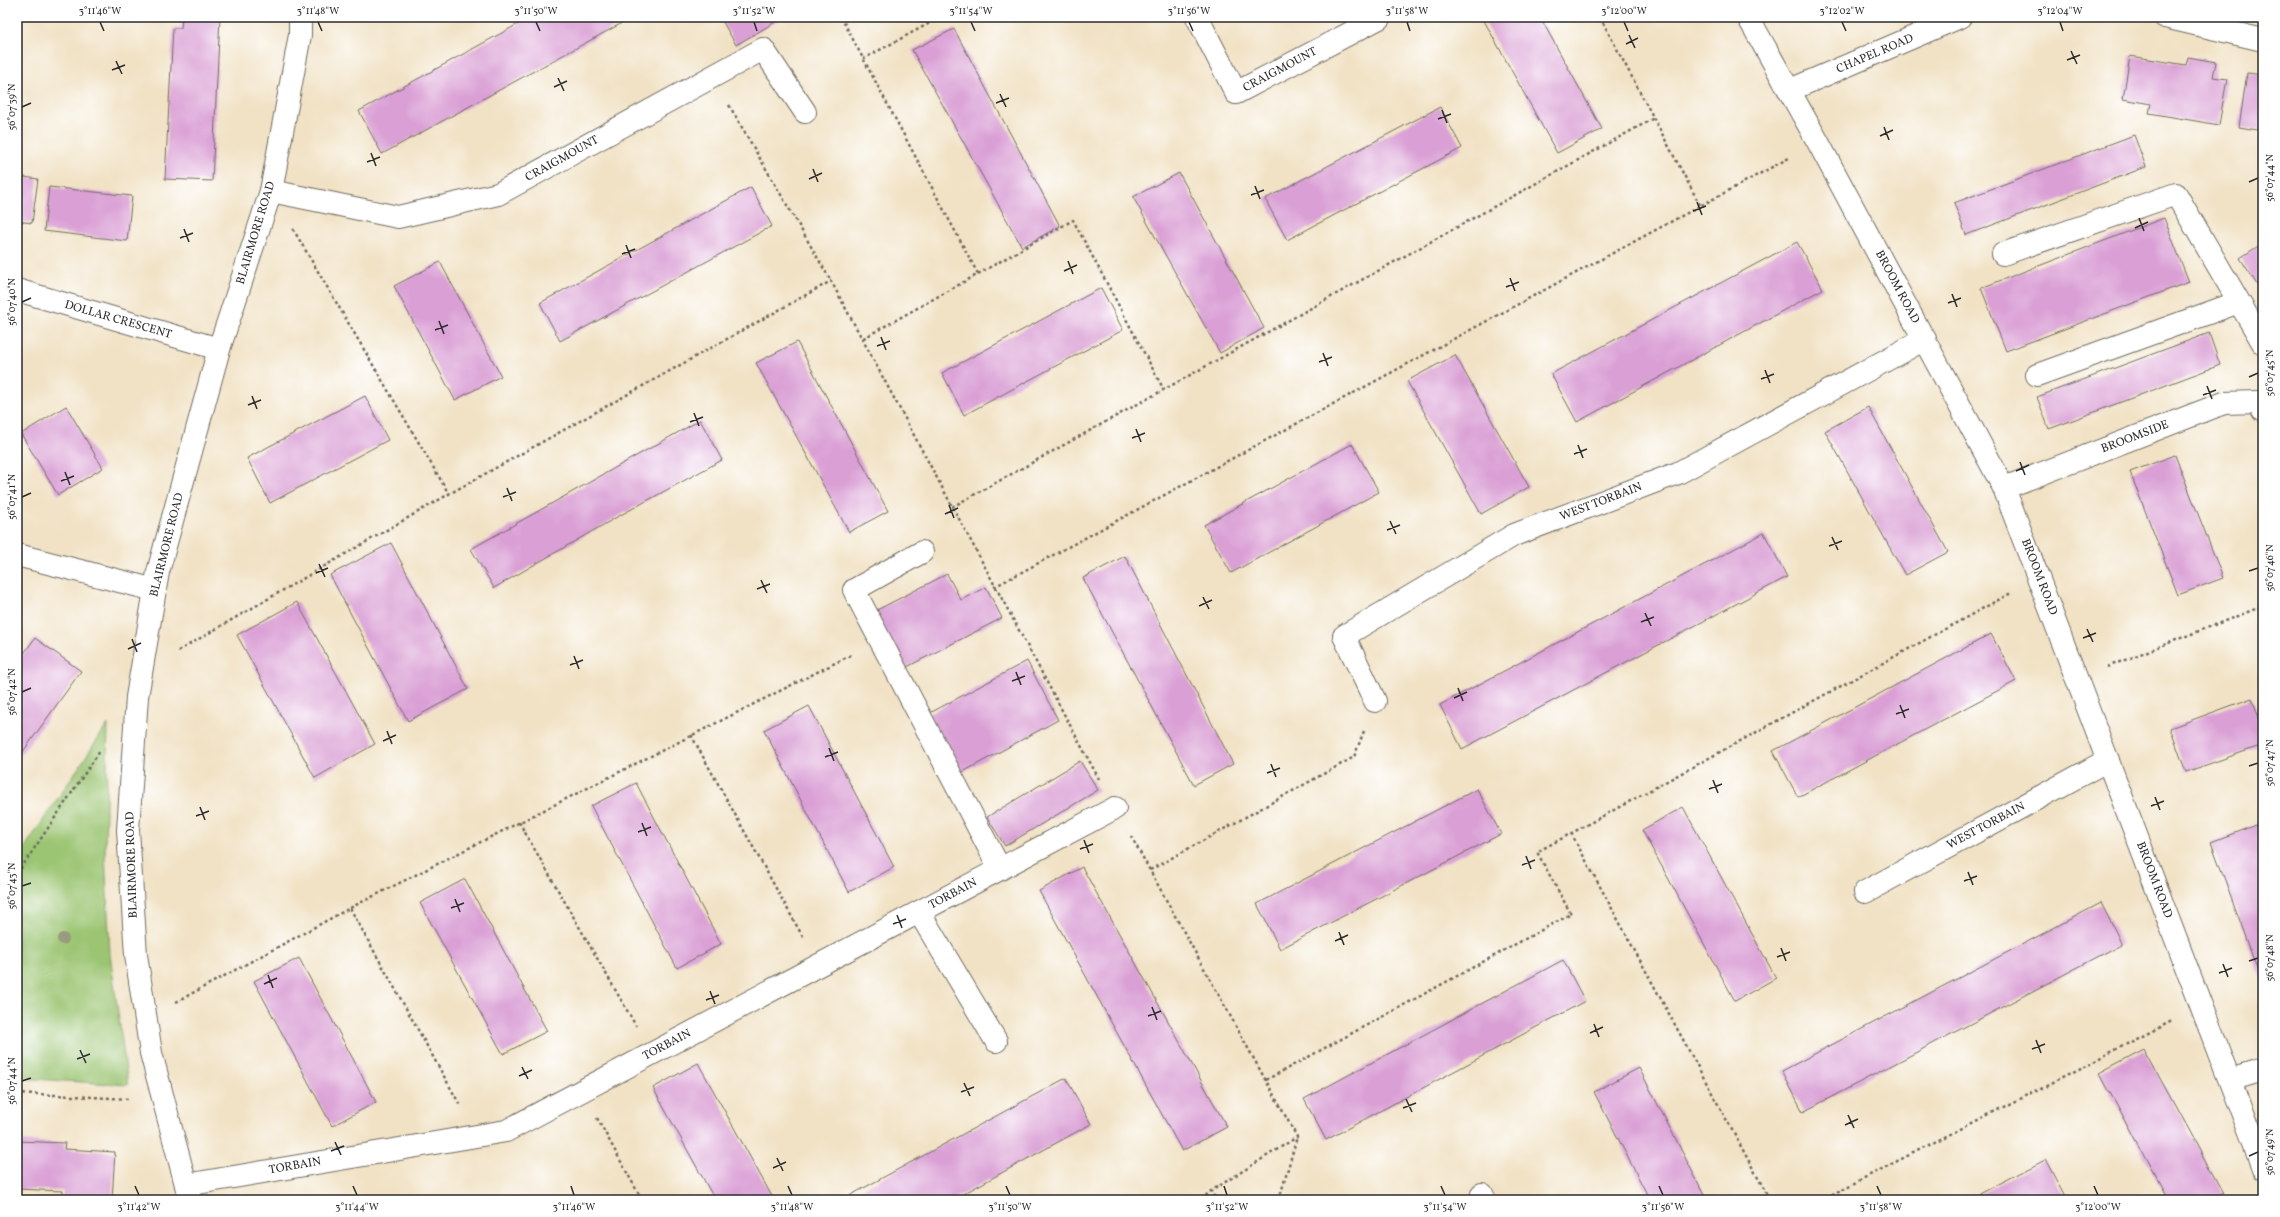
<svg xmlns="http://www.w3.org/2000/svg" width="2280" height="1217" viewBox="0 0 2280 1217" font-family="Vollkorn,serif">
<rect width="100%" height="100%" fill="#fff"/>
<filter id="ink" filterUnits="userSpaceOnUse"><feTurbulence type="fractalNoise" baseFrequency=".025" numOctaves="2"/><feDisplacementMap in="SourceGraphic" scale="8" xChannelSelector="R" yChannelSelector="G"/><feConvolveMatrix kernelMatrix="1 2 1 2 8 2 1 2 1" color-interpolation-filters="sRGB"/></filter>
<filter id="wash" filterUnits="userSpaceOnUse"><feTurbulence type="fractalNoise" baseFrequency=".012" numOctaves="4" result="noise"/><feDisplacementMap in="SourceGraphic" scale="16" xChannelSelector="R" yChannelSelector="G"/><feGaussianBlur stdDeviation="0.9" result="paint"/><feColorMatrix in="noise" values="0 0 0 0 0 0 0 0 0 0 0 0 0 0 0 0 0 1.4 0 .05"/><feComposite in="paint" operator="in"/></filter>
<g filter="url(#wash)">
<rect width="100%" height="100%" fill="#f1e2c5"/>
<path fill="#9bc572" stroke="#63784e" d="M108,724L105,853L110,954L128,1085L17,1078V859Z"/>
<g id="blocks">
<path fill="#daa0d5" d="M182,17H220L212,181L165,179L173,28H181Z
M531,17H633L382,154L359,111Z
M720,17H774L777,21L736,45Z
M1482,17H1540L1602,129L1557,153Z
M954,29L1060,226L1022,247L912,50Z
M2130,56L2186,65L2188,57L2216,62L2213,77L2227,79L2219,125L2149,113L2151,104L2123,99Z
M2247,73L2263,75V131L2239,127Z
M1440,107L1462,148L1287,240L1265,199Z
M2134,135L2146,167L1966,235L1954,203Z
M1179,173L1264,328L1220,353L1133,197Z
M17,176L38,179L32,223L17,221Z
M49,187L132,196L127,241L44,231Z
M751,187L772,226L560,341L540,303Z
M2164,218L2189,282L2006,351L1981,288Z
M1797,242L1823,289L1577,422L1551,374Z
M2263,243V294L2240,258Z
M440,262L501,376L455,400L394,286Z
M1101,288L1123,330L964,415L942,373Z
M2209,333L2220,365L2049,429L2037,397Z
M797,342L888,511L849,532L756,363Z
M1455,355L1529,487L1481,514L1407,381Z
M365,396L388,440L270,503L247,458Z
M66,406L103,468L58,495L21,434Z
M1868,407L1948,552L1905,575L1825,431Z
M700,420L722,460L617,517L494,588L471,549Z
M1352,444L1379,492L1231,573L1204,525Z
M2175,455L2223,578L2178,595L2130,472Z
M1764,533L1787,577L1462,749L1440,705Z
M391,543L468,689L408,721L330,575Z
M1125,556L1233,764L1194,785L1083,578Z
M947,574L961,600L986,587L1002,618L905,668L875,611Z
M297,602L375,744L315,778L237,635Z
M1991,634L2016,681L1798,797L1773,751Z
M35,638L81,671L17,760V663Z
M1027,661L1058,720L961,773L928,714Z
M2252,698L2263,729V745L2186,772L2170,728Z
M809,706L894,867L849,892L764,730Z
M1080,761L1098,790L1005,846L987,817Z
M636,783L721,944L677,968L591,806Z
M1477,789L1501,834L1280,949L1257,904Z
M1683,807L1776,978L1735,1001L1642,830Z
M2258,824L2263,839V984L2211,842Z
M1082,867L1227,1127L1182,1151L1039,891Z
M465,879L547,1031L503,1054L420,903Z
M2101,903L2122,944L1803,1112L1782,1071Z
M299,958L376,1102L332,1126L254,981Z
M1563,960L1585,1001L1326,1140L1304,1099Z
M2144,1049L2223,1194L2212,1200H2167L2099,1073Z
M698,1063L774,1200H715L653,1088Z
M1639,1068L1707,1200H1650L1594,1092Z
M1066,1078L1091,1124L952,1200H852L849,1196Z
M17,1141L65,1143L64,1149L115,1152L112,1200H62L63,1191L17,1189Z
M2045,1160L2066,1200H1968Z"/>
</g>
</g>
<g filter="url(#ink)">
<use href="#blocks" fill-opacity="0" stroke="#706b61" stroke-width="1"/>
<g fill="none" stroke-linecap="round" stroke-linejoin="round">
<defs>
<path id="service" d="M2003,254L2176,194L2263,343
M2037,375L2239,302
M922,552L854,590L1000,869
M17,555L155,590
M919,912L996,1041"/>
<path id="minor" d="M1197,17L1236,93L1379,18
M2165,17L2263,40
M1790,90L1960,17
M271,191L398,217L498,194L763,49L805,112
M17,290L219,349
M2004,488L2224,403L2258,402L2263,411
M1375,701L1344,636L1514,535L1678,473L1925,339
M1865,892L2108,760
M2230,1080L2263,1070
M186,1185L506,1131L1115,808
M1482,1194L1485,1200"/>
<path id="tertiary" d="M1748,17L1818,142L2004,488L2263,1168
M190,1200L151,1053L136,955L128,830L137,697L158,572L219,349L271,191L300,35V17"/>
</defs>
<use href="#service" stroke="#706b61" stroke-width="24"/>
<use href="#minor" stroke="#706b61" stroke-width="24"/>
<use href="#tertiary" stroke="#706b61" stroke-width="24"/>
<path stroke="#706b61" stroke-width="2.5" stroke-dasharray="3 3" stroke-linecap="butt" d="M841,17L978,274L862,339
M1600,17L1701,207
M863,59L941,17
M729,105L831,281
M293,229L449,494L831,281L1099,779
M978,274L1073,220L1164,390
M952,507L1654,118
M994,587L1789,158
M2259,608L2263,617
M178,651L449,494
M2107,667L2263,606
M691,735L803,937
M519,822L636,1026
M1571,833L1770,1200
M1131,836L1297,1137L1211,1191
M1150,870L1354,757L1364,731
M17,874L100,751
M350,908L460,1105
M176,1002L350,908L851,655
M1266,1080L1571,914L1537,852L2011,593
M17,1093L129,1099
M597,1118L642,1200
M1201,1200L1211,1191L1216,1200
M1279,1200L1297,1137
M1821,1200L2172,1021"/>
<use href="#service" stroke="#fff" stroke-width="22"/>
<use href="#minor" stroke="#fff" stroke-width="22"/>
<use href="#tertiary" stroke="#fff" stroke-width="22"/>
</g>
<circle fill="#9a9b7e" cx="63" cy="939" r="6"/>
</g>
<path fill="none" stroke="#2b2b2b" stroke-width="1.5" d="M100,22L104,31M318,22L322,31M536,22L540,31M754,22L757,31M971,22L975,31M1189,22L1193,31M1407,22L1410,31M1624,22L1628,31M1842,22L1846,31M2060,22L2063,31M1629,35L1635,48M1626,44L1638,38M2071,51L2077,64M2067,60L2080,55M116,61L122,74M112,70L125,65M558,78L564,91M554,87L567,81M1000,94L1006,107M996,103L1009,98M22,107L31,103M1442,110L1447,123M1438,119L1451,114M1884,127L1889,140M1880,136L1893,130M371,153L376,166M367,162L380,157M813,169L818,182M809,179L822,173M2249,182L2258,178M1255,186L1260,199M1251,195L1264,190M1697,202L1702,215M1693,211L1706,206M2139,218L2144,231M2135,228L2148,222M184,229L189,242M180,238L193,233M626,245L631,258M622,254L635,249M1068,261L1073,274M1064,271L1077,265M1510,278L1515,291M1506,287L1519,282M1952,294L1957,307M22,302L31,298M1948,303L1961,298M439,321L444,334M435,330L448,325M881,337L886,350M877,346L890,341M1323,353L1328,366M1319,362L1332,357M1765,370L1770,383M2249,377L2258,373M1761,379L1774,374M2207,386L2212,399M2203,395L2216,390M252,396L257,409M248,405L261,400M694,413L699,426M690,422L703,417M1136,429L1141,442M1132,438L1145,433M1578,445L1583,458M1574,454L1587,449M2020,462L2025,475M2016,471L2029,465M65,472L70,485M61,481L74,476M507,488L512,501M22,497L31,493M503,497L516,492M949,505L954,518M945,514L958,508M1390,521L1396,534M1387,530L1400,525M1832,537L1838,550M1829,546L1842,541M319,564L325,577M2249,571L2258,568M316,573L328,568M761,580L767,593M757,589L770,584M1203,597L1209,609M1199,606L1212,600M1645,613L1651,626M1641,622L1654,617M2087,629L2093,642M2083,638L2096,633M132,639L137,652M128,649L141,643M574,656L579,669M570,665L583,660M1016,672L1021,685M1012,681L1025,676M1458,688L1463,701M22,692L31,688M1454,698L1467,692M1900,705L1905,718M1896,714L1909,709M387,731L392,744M383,741L396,735M829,748L834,761M825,757L838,752M1271,764L1276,777M2249,766L2258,763M1267,773L1280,768M1713,780L1718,793M1709,789L1722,784M2155,797L2160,810M2151,806L2164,801M200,807L205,820M196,816L209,811M642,823L647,836M638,832L651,827M1084,840L1089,853M1080,849L1093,844M1526,856L1531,869M1522,865L1535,860M1968,872L1973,885M1964,881L1977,876M22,886L31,883M455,899L460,912M451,908L464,903M897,915L902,928M893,924L906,919M1339,932L1344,945M1335,941L1348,935M1781,948L1786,961M1777,957L1790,952M2249,961L2258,958M2223,964L2228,977M2219,973L2232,968M268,975L273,988M264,984L277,978M710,991L715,1004M706,1000L719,995M1152,1007L1157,1020M1148,1016L1161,1011M1594,1024L1599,1037M1590,1033L1603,1027M2036,1040L2041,1053M2032,1049L2045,1044M80,1050L86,1063M77,1059L90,1054M522,1067L528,1079M519,1076L532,1070M22,1081L31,1078M964,1083L970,1096M961,1092L974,1087M1406,1099L1412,1112M1403,1108L1416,1103M1848,1115L1854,1128M1845,1125L1858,1119M335,1142L341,1155M331,1151L344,1146M2249,1156L2258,1152M777,1158L783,1171M773,1168L786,1162M135,1186L139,1195M353,1186L357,1195M571,1186L574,1195M788,1186L792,1195M1006,1186L1010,1195M1224,1186L1227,1195M1441,1186L1445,1195M1659,1186L1663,1195M1877,1186L1881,1195M2094,1186L2098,1195"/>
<g text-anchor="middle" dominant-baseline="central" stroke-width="3" stroke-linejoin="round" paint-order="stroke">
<g font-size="12" fill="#2b2b2b" stroke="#fff">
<text transform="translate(1875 54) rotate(-23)">CHAPEL ROAD</text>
<text transform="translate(1280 70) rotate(-28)">CRAIGMOUNT</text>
<text transform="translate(562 159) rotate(-29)">CRAIGMOUNT</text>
<text transform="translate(256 233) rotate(-73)">BLAIRMORE ROAD</text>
<text transform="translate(1897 287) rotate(62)">BROOM ROAD</text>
<text transform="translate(118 320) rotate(16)">DOLLAR CRESCENT</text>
<text transform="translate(2135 437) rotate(-21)">BROOMSIDE</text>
<text transform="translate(1601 502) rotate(-21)">WEST TORBAIN</text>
<text transform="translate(167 545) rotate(-76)">BLAIRMORE ROAD</text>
<text transform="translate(2039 577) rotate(69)">BROOM ROAD</text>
<text transform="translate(1986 826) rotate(-28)">WEST TORBAIN</text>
<text transform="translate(132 865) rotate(-92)">BLAIRMORE ROAD</text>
<text transform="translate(2154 880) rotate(69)">BROOM ROAD</text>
<text transform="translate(953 894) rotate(-28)">TORBAIN</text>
<text transform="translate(667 1045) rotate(-28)">TORBAIN</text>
<text transform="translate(295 1166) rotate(-10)">TORBAIN</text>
</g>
</g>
<rect width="2280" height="1217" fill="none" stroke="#fff" stroke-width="44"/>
<rect x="22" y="22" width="2236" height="1173" fill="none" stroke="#2b2b2b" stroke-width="1.5"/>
<g font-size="10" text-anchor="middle" fill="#2b2b2b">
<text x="100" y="14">3°11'46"W</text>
<text x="318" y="14">3°11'48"W</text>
<text x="536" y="14">3°11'50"W</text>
<text x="754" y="14">3°11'52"W</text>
<text x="971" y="14">3°11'54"W</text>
<text x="1189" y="14">3°11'56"W</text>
<text x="1407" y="14">3°11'58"W</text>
<text x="1624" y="14">3°12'00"W</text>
<text x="1842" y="14">3°12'02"W</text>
<text x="2060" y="14">3°12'04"W</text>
<text transform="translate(11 107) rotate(-90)" y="4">56°07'39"N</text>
<text transform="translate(2269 178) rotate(-90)" y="4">56°07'44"N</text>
<text transform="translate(11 302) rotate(-90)" y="4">56°07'40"N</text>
<text transform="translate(2269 373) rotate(-90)" y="4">56°07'45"N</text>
<text transform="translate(11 497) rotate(-90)" y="4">56°07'41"N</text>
<text transform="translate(2269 568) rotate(-90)" y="4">56°07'46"N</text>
<text transform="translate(11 692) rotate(-90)" y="4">56°07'42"N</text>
<text transform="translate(2269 763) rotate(-90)" y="4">56°07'47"N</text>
<text transform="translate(11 886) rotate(-90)" y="4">56°07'43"N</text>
<text transform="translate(2269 958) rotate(-90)" y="4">56°07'48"N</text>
<text transform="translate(11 1081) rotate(-90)" y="4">56°07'44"N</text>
<text transform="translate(2269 1152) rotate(-90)" y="4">56°07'49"N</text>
<text x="139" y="1210">3°11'42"W</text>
<text x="357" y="1210">3°11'44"W</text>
<text x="574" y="1210">3°11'46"W</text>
<text x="792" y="1210">3°11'48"W</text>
<text x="1010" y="1210">3°11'50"W</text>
<text x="1227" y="1210">3°11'52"W</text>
<text x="1445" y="1210">3°11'54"W</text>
<text x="1663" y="1210">3°11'56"W</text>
<text x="1881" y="1210">3°11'58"W</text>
<text x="2098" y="1210">3°12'00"W</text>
</g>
</svg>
